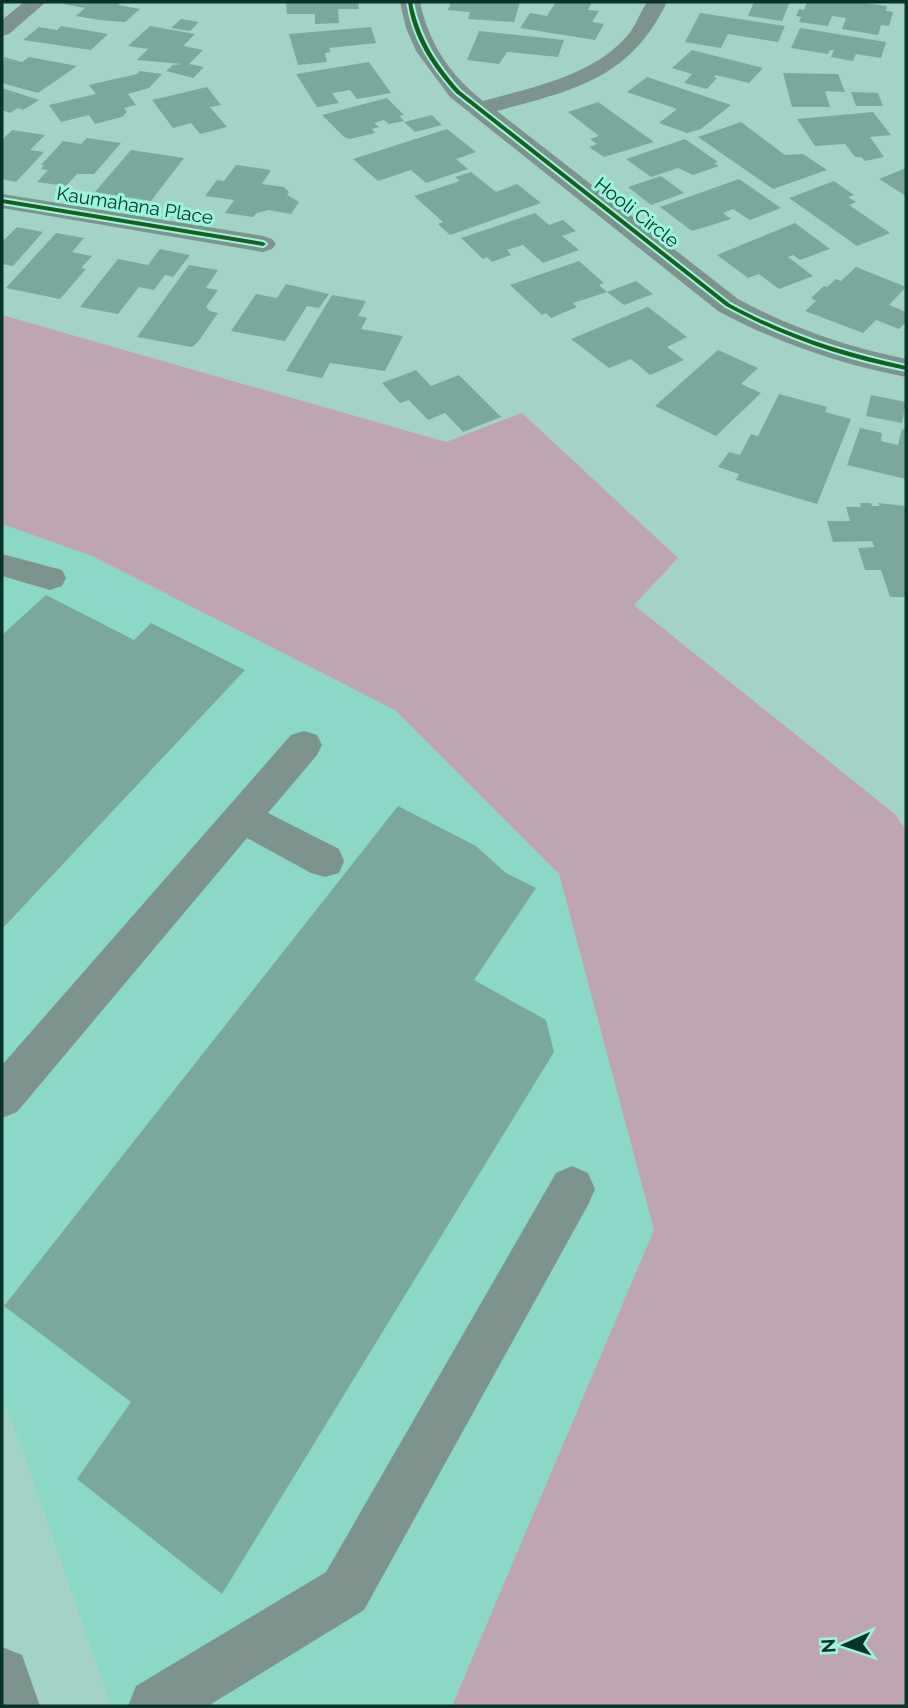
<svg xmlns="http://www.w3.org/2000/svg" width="908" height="1708" viewBox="0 0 908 1708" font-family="Raleway,sans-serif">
<rect width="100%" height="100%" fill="#a2d3c6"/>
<path fill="#8ad8c5" d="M2,524L92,556L395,710L559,874L654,1230L452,1706H111L21,1444L2,1398Z"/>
<path fill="#bfa5b2" d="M2,315L446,442L522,413L678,558L634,605L896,815L906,831V1706H452L654,1230L559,874L395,710L92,556L2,524Z"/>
<path fill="#7aa89d" d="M67,2H122L118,5L140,9L125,22L99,20L76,16L85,8L64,4Z
M286,2H358L359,9H338L339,23L315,24V14H287Z
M451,2H520L514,22L468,19L470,12L448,10Z
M556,2H592L588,10L599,11L592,22L604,24L595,40L520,28L530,13L547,16Z
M754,2H790L782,21L748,16Z
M807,2H857L887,6L886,11L893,12L889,26L881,25L878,35L842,29L846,18L832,16L828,26L799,22L801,17L796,16L799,9L804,10Z
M700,13L785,26L778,42L728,34L721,48L685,42Z
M181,19L199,22L190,31L171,28Z
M61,26L108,34L91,50L23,40L39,27L57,30Z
M150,26L195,34L183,46L203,50L189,64L204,67L193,78L166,71L173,65L182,64L137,60L148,49L128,46Z
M371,27L376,43L329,48L331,52L325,53L327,62L298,65L289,34Z
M800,28L886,42L881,58L856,54L853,61L831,57L834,50H830L828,54L791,48Z
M479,31L564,40L558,57L507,52L499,64L467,60Z
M692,50L763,68L749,83L716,75L713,77L717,78L707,89L684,83L692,74L672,68Z
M4,57L22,62L29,57L77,66L38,93L2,83Z
M369,62L391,93L357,99L350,90L332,93L339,103L317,107L296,74Z
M140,71L162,74L149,88L128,94L136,105L124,108L127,112L122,117L95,124L89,115L61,122L49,105L96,94L89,85L137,74Z
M783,73L838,74L845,92L825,91L830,107H792Z
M647,77L731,105L701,129L687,133L659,123L677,109L627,92Z
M207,87L221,105L210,107L227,127L200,134L191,123L173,128L152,100Z
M2,88L39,100L23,110L18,108L10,113L2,110Z
M851,92L878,93L883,106H856Z
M387,98L404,115L399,116L404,121L389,124L384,120L374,123L379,127L372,129L375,133L350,139L344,137L322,115Z
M598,102L654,142L604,157L589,147L597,144L590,139L599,136L568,112Z
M873,112L891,135L870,137L884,157L865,161L861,157H855L845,144L815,146L797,119Z
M432,115L442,125L415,132L404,122Z
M741,122L785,155L803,154L827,170L773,189L698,137Z
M447,129L476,152L456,159L468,169L426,183L411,170L378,181L353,159Z
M12,130L45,135L30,150L44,152L16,182L2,179V140Z
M87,138L121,143L94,174H77L66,186L37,182L48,170L41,169L44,165H41L63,141L81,144Z
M685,139L718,162L714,163L719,166L693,175L678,168L651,177L626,159Z
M131,150L184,158L151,201L95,192Z
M236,165L271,170L262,184L284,187L289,192L287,195L299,202L291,214L269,210L257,213L253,217L225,213L234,200L205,196L217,180L224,181Z
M906,168V196L879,179Z
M471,172L496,192L517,184L541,203L450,235L438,224L443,222L414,196L460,181L455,177Z
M661,176L684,193L651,205L628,187Z
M739,179L781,208L750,220L733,209L723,213L731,219L692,231L660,207Z
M834,181L854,195L848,197L856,202L849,205L890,233L857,246L789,198Z
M535,213L549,225L563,220L576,231L562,236L579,250L543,263L523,245L507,250L511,255L492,262L487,257L483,259L461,238Z
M795,223L830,249L800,260L793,255L788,257L813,276L779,289L759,274L748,278L717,255Z
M17,227L43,232L13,266L2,264V242Z
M56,233L84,238L72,252L92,256L81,268L86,269L60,299L6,288Z
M160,249L190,255L173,277L165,275L154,290L139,287L118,314L80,307L118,259L148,265Z
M579,261L604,283L599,285L607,292L636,281L653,294L624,305L607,292L573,303L577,307L551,318L546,313L542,315L510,285Z
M189,265L218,270L206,288L218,290L206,307L210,311L218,313L198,342L192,347L137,337Z
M856,267L906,287L889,305L906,312V322L899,329L876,320L863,333L805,311L816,301L811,298L824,286L827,287L836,279L841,281Z
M286,284L329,294L319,308L307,306L285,341L231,331L256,294L277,298Z
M332,295L366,301L358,316L367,318L361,329L403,336L385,371L330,363L322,378L286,371Z
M648,307L687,337L667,347L684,360L650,375L631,359L609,368L571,339Z
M718,350L758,368L741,384L761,393L716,436L655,406Z
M416,370L431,386L459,375L501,417L463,432L445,413L428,420L409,400L400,403L382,383Z
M779,394L827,407L825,412L851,419L817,504L736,480L739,474L718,467L729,452L740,455L751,434L758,436Z
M871,395L906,402L902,423L866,416Z
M860,428L882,433L881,441L898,445L902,429L906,430V479L847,465Z
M860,503H871L872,506H880L878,503L906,506V597H890L881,570H865L858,548L874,547L872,541L833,542L827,521H850L846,507H861Z
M46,595L134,640L151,623L245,670L2,929V635Z
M398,806L476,846L506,873L536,888L474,980L546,1020L554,1052L222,1594L77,1479L131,1402L4,1306Z"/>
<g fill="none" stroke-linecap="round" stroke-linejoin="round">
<path fill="#7e938e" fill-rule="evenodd" d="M24,2H46L9,34L2,36V20Z
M400,2H420C429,44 450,75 483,101C533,87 598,75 631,31C637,22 641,11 647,2H667C630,79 574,90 497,111L738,299C791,328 847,347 906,359V377C840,364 777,343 718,311L450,97L416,51L406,28Z
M2,194L263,236L272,239L276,244L272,249L263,252L2,208Z
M2,554L62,570L66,578L62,586L50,590L2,576Z
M304,731L317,735L322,745L317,755L268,813L339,849L344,861L339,873L325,877L311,873L247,838L17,1112L2,1118V1065L291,735Z
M572,1166L588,1173L595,1189L588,1205L364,1610L208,1706H128L136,1686L326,1572L556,1173Z
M2,1647L22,1655L40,1706H2Z"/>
<defs>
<path id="cycleway" d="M408,2H412C419,38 436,64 460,91L730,304C787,335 843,352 906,366V370C843,358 783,337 726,306L456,93C432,66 413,38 408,2Z
M2,199L263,242L266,244L263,246L2,203Z"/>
</defs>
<use href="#cycleway" stroke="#9af6dd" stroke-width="4"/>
<use href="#cycleway" fill="#1b5e20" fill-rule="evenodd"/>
</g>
<g text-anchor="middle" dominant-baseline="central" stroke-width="6" stroke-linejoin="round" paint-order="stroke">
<g font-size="19" fill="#093229" stroke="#9af6dd">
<text transform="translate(135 205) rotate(9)">Kaumahana Place</text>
<text transform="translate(637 212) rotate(38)">Hooli Circle</text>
</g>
</g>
<rect width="908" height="1708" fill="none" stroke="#093229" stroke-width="7"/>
<g transform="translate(845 1645) rotate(267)" stroke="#9af6dd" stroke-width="5" paint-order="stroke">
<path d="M0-5L12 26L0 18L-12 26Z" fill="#093229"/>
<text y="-10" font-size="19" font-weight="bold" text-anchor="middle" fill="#093229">N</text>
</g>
</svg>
